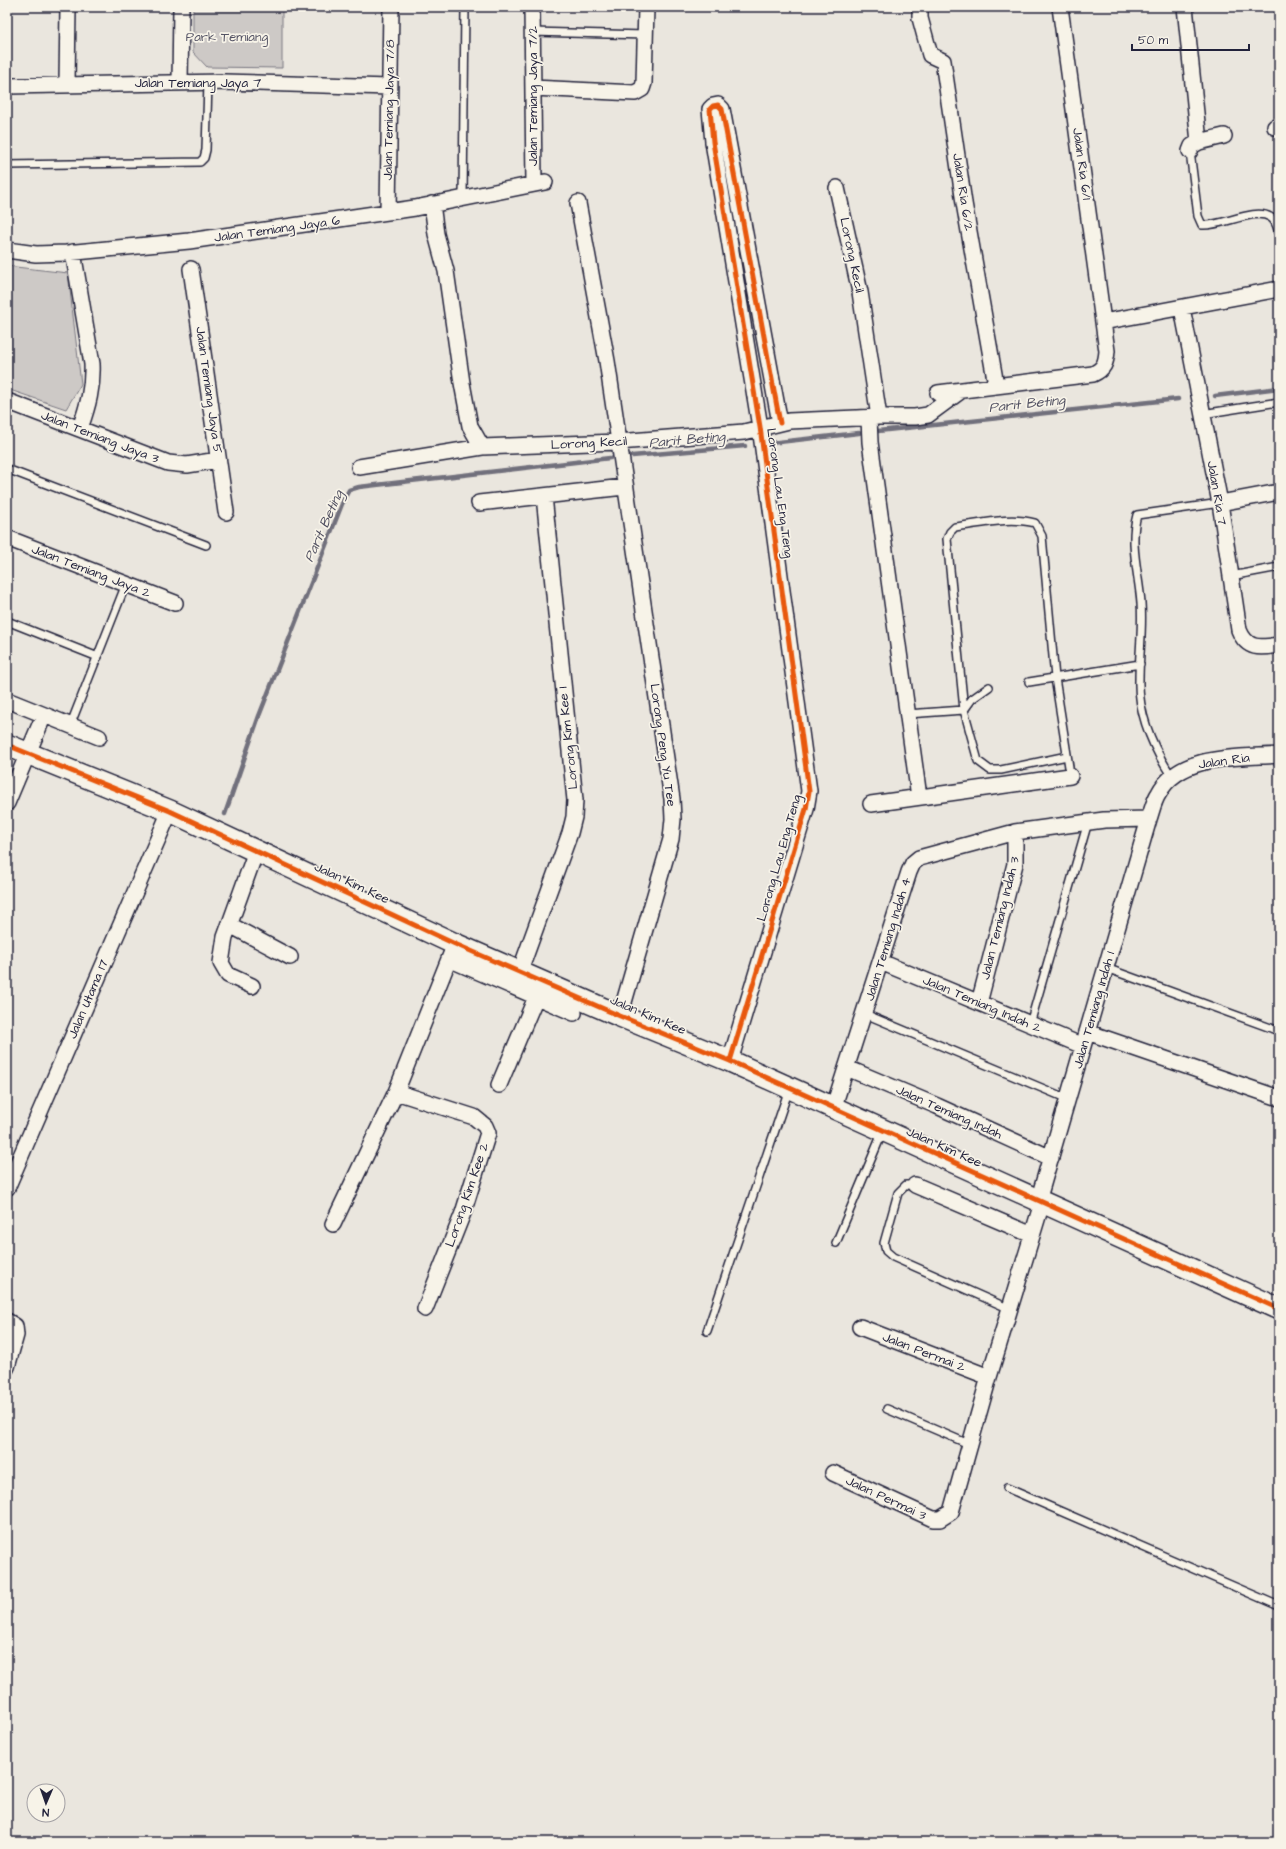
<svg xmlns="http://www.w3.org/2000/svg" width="1286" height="1849" viewBox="0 0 1286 1849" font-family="'Architects Daughter',sans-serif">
<rect width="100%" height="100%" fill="#eae6de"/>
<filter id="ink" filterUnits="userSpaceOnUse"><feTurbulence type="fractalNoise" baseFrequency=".025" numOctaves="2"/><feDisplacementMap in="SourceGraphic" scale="8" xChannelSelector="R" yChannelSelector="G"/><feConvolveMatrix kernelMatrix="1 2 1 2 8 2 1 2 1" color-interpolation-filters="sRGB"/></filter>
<g filter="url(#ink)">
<path fill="#cdc9c6" stroke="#787680" d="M193,7H282V68L207,67L193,52Z
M7,266L68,273L81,384L66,409L7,389Z"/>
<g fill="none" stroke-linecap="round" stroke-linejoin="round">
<path stroke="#716f7b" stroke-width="4.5" d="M1215,396L1279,388
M878,431L1178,399
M770,443L859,433
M632,456L745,446
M225,814L259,716L344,499L349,490L359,487L610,458"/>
<defs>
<path id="lane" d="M532,32L645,35
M1190,151L1198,216L1202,225C1221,227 1255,207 1270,217C1276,220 1277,227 1279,233
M7,165L200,162L204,158L206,150L208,83
M463,198L465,7
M1202,414L1279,402
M7,469L206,545
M1231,576L1279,567
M7,621L98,657
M1029,682L1140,664
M989,687L972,699L964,710L978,761L990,770H1001L1067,756
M907,714L964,710L947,539L950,532L955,527C980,524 1010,516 1035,523L1042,536L1055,678L1069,767
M70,726L126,584
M1172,777C1153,748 1138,714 1139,680C1139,654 1143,629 1141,603C1139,574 1129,544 1137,515L1220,503
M1106,968L1279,1031
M865,1014L1068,1099
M1030,1024L1088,822
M915,1185H906L898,1193L884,1243L886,1251L893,1257L1010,1309
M836,1243L883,1131
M707,1331L789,1089
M887,1409L971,1445
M1007,1488L1279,1606"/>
<path id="street" d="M532,7L534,184
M920,7V18L930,55L943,61L964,203L996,385
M1185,7L1199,142
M180,83L181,7
M67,84L68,7
M7,86L224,82L389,87
M533,88L635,93L642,89L644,83L646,7
M1275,127L1279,126
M1190,151L1192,146L1199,142L1224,136
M578,203L607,361L672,799L673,819L671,839L620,1016
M432,204L436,234L446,271L462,383L470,426L482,447L618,442L744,432L789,421L879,417L860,292L837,188
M388,212L391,7
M7,250L36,254L66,253L189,241L415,208L545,182
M73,252L92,364C93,387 88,406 80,428
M191,269L226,512
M1182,308L1220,503L1239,630C1247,650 1260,648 1279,645
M1103,322L1279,289
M938,393L1093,374C1104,369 1106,363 1107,351L1060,7
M7,401L168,463L187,465L218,460
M879,417H915L928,415L962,390
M869,418L870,442L919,797
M359,467L482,447
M479,503L624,487
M1220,503L1279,492
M7,538L175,603
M7,700L99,737
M7,803L44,715
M871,804L1070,776
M230,925L290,957
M449,959L574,1013
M881,962L1083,1046
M520,971L570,833L574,817L575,800L544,496
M252,986L228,975L221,963L225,937L256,851
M979,1003L1015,864V832
M1087,1032L1279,1098
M730,1061L806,809L809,791L760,427L713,142L710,109L713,106L718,105L722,109L780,423
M847,1068L937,1106L1051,1158
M499,1085L539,990
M396,1092L474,1117L485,1126L488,1133L463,1213L425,1309
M833,1109L909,872L913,863L919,858L1015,832L1104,820L1149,819
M915,1185L1032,1235
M7,1188L170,811
M1038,1201L1149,819C1152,810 1154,800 1159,793C1180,753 1241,758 1279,755
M333,1224L396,1092L455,944
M7,1321L15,1326L16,1335L7,1367
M860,1327L989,1377
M833,1473L933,1519H940L951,1512L989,1377L1042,1203"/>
<path id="secondary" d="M7,745L170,811L455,944L620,1016L730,1061L1279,1309"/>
</defs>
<use href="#lane" stroke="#22223b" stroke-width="10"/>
<use href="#street" stroke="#22223b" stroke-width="18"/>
<use href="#secondary" stroke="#22223b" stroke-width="24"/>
<use href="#lane" stroke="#f7f3e8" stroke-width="7"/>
<use href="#street" stroke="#f7f3e8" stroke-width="15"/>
<use href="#secondary" stroke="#f7f3e8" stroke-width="21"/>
<defs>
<path id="cycleway" d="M7,745L170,811L455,944L620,1016L730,1061L1279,1309
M730,1061L806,809L809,791L760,427L713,142L710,109L713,106L718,105L722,109L780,423"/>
</defs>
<use href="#cycleway" stroke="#f7f3e8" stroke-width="8"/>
<use href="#cycleway" stroke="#e8590c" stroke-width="5"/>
</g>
</g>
<g text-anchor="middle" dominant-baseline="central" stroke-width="3.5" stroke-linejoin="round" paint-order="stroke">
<g font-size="13" fill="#555465" stroke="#f7f3e8">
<text x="227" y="37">Park Temiang</text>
</g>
<g font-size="13" fill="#22223b" stroke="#f7f3e8">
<text x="198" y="83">Jalan Temiang Jaya 7</text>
<text transform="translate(533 96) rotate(-90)">Jalan Temiang Jaya 7/2</text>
<text transform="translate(389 110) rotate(-89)">Jalan Temiang Jaya 7/8</text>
<text transform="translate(1082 164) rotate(82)">Jalan Ria 6/1</text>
<text transform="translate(963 192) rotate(81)">Jalan Ria 6/2</text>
<text transform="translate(277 229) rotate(-8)">Jalan Temiang Jaya 6</text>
<text transform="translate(852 255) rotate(78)">Lorong Kecil</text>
<text transform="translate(209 390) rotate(82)">Jalan Temiang Jaya 5</text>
<text transform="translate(100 437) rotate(21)">Jalan Temiang Jaya 3</text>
<text transform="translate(589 443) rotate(-3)">Lorong Kecil</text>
<text transform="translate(780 493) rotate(82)">Lorong Lau Eng Teng</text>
<text transform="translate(1217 493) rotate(80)">Jalan Ria 7</text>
<text transform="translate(91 571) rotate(21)">Jalan Temiang Jaya 2</text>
<text transform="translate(568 738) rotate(-96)">Lorong Kim Kee 1</text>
<text transform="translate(663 745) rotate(82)">Lorong Peng Yu Tee</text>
<text transform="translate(1224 761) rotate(-8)">Jalan Ria</text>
<text transform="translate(779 858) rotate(-74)">Lorong Lau Eng Teng</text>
<text transform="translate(352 883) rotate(25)">Jalan Kim Kee</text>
<text transform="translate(1000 918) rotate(-76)">Jalan Temiang Indah 3</text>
<text transform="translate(888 939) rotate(-73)">Jalan Temiang Indah 4</text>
<text transform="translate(88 999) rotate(-67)">Jalan Utama 17</text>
<text transform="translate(982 1004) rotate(23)">Jalan Temiang Indah 2</text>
<text transform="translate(1094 1010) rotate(-74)">Jalan Temiang Indah 1</text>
<text transform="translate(648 1015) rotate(23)">Jalan Kim Kee</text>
<text transform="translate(949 1112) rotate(24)">Jalan Temiang Indah</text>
<text transform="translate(944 1147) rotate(24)">Jalan Kim Kee</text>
<text transform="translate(467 1195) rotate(-71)">Lorong Kim Kee 2</text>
<text transform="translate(924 1352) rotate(21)">Jalan Permai 2</text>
<text transform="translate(886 1498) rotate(25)">Jalan Permai 3</text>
</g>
<g font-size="14" font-style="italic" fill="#504f60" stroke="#f7f3e8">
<text transform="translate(1027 404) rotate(-6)">Parit Beting</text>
<text transform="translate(687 440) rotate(-5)">Parit Beting</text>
<text transform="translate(324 526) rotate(-66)">Parit Beting</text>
</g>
</g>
<rect width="1286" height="1849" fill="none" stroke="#f7f3e8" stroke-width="24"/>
<rect x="12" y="12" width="1262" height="1825" fill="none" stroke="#22223b" stroke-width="1.5" filter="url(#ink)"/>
<g transform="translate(46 1803) rotate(182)"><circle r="19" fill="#f7f3e8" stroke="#a29fa3"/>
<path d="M0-3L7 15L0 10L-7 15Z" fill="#22223b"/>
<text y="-6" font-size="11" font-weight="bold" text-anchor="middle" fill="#22223b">N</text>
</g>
<path d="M1132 44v6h117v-6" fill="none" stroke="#22223b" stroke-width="2"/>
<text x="1138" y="44" font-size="12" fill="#22223b" stroke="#f7f3e8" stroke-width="3" paint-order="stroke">50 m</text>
</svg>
